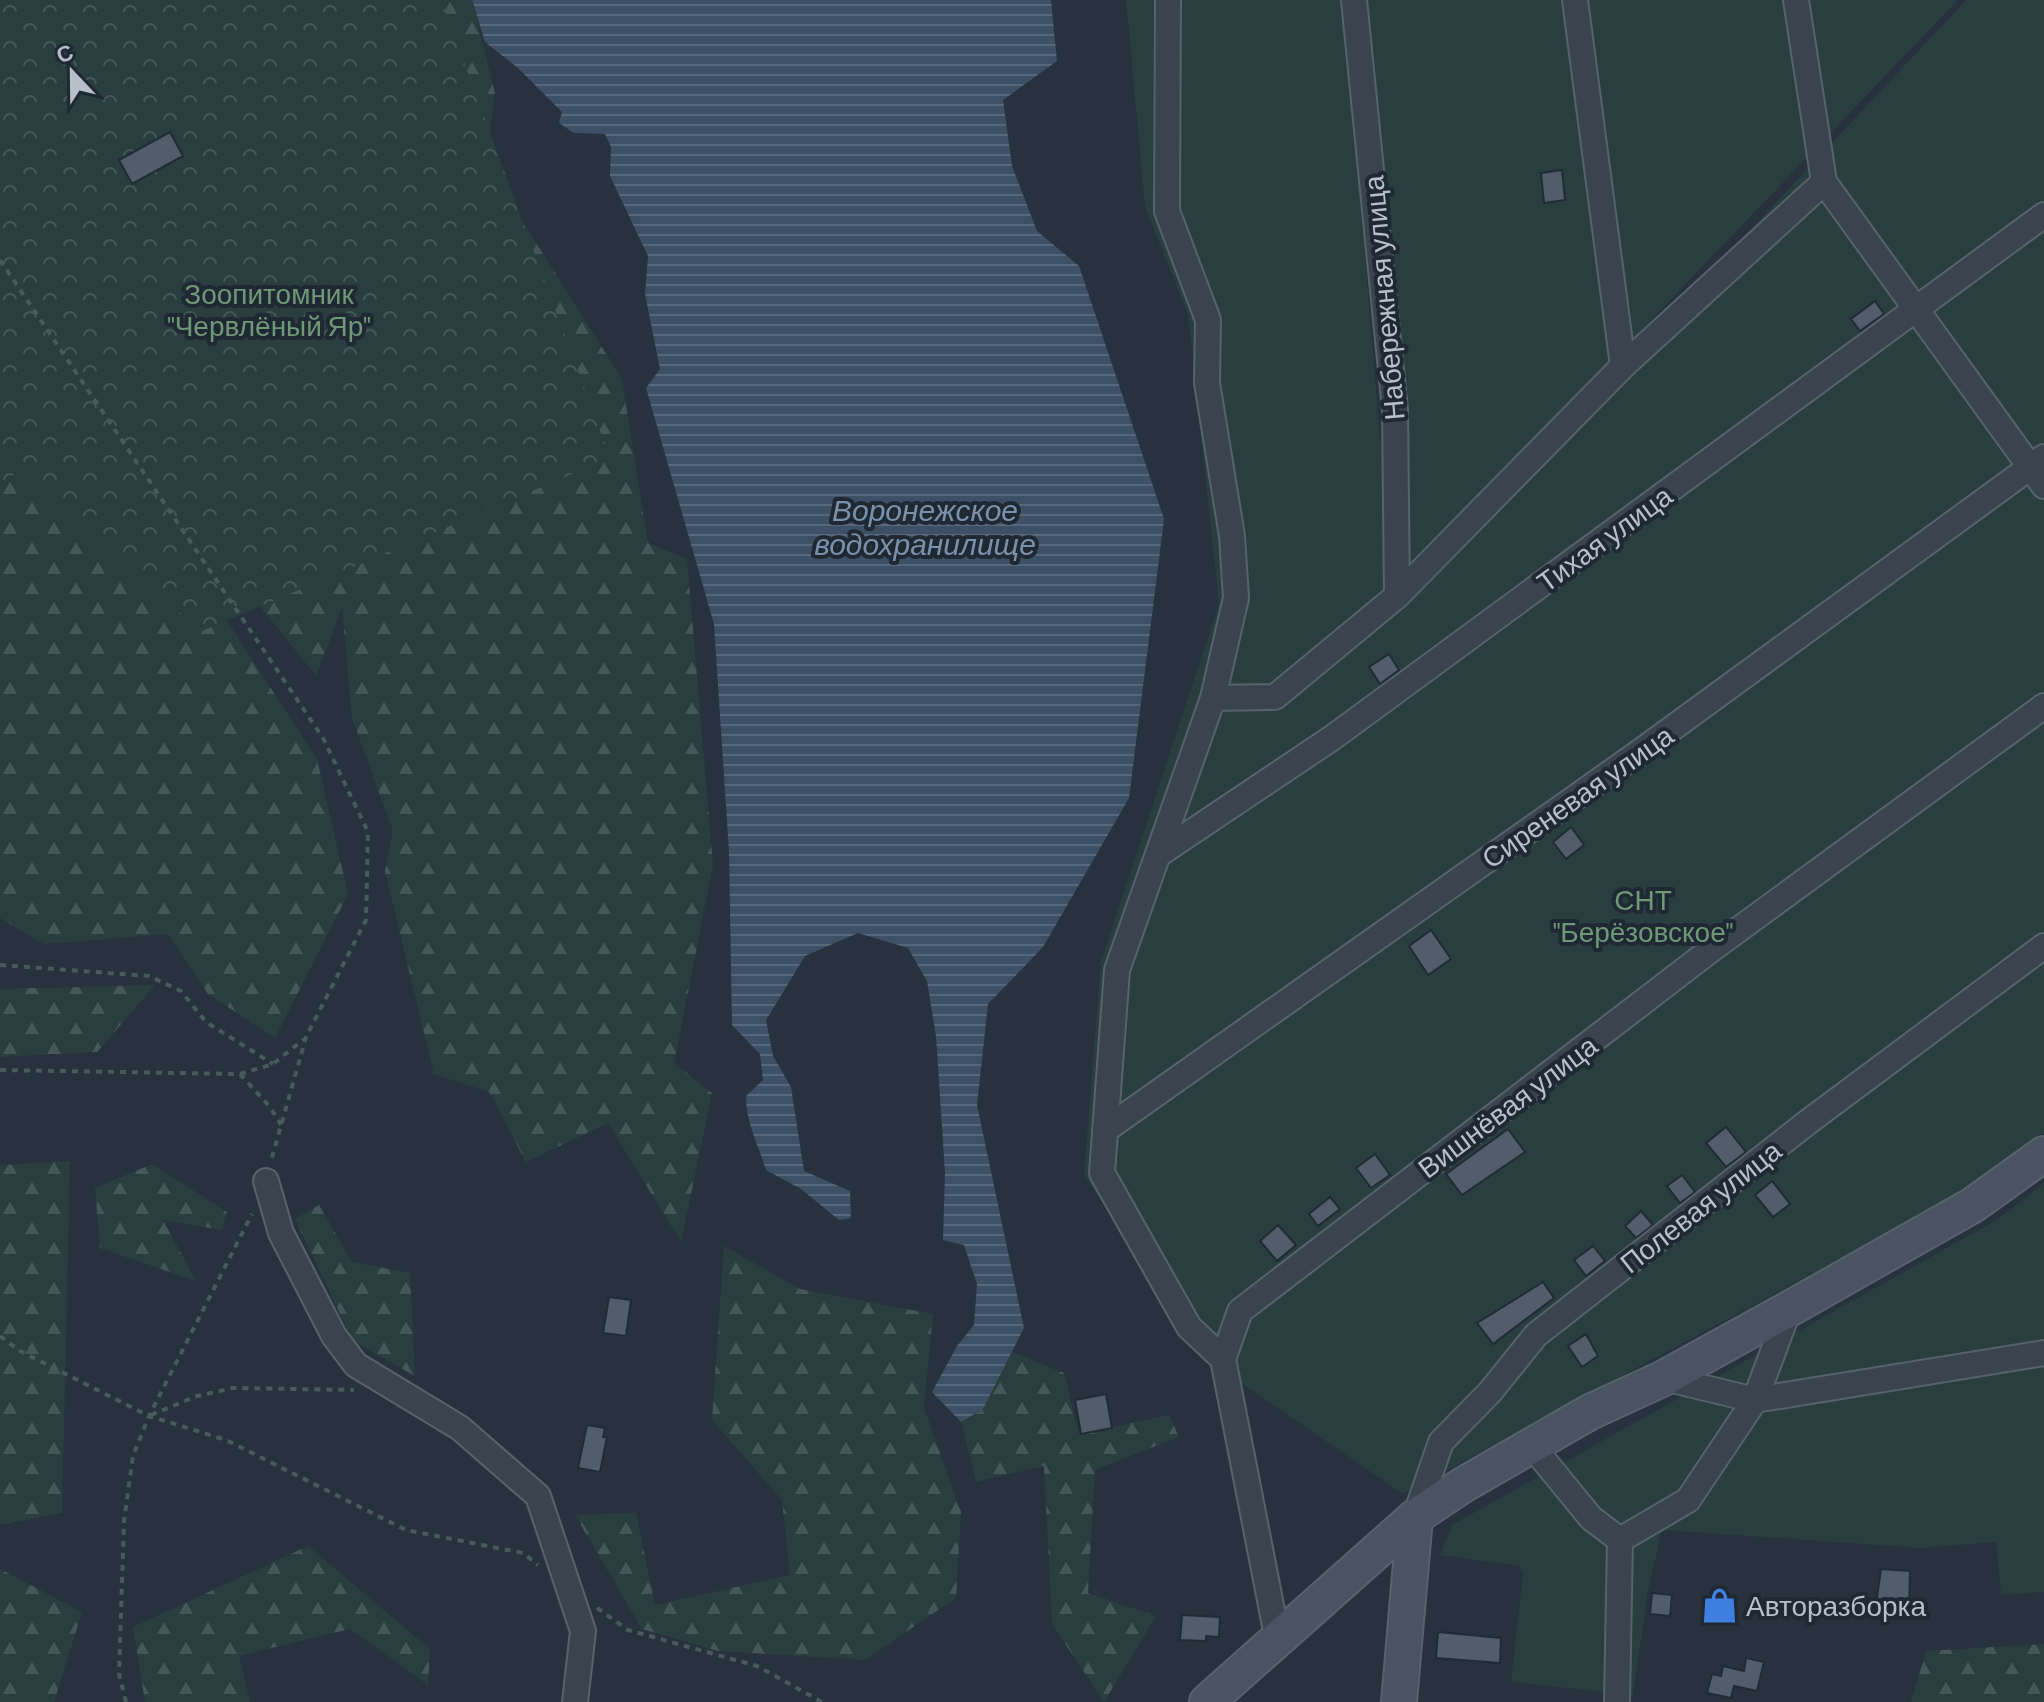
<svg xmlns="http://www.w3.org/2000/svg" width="2044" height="1702" viewBox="0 0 2044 1702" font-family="Barlow,sans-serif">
<defs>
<pattern id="forest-firs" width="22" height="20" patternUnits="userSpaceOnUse" patternTransform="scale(2)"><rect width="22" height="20" fill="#283e3f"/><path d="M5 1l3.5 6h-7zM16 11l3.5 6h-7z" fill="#455859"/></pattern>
<pattern id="park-crowns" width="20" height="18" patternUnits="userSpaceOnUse" patternTransform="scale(2)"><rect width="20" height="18" fill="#283e3f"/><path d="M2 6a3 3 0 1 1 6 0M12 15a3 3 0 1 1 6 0" fill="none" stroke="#455859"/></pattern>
<pattern id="water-rules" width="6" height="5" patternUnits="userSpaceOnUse" patternTransform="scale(2)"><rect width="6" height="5" fill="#3d5166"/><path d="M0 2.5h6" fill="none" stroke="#57687b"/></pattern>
</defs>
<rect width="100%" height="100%" fill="#27323e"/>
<path fill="#283e3f" d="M1126,0H1344L1394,609L1966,0H2044V1133L1967,1190L1403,1494L1209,1361L1084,1175L1101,961L1219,604L1188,314L1145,207Z
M1352,0H1958L1405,577Z
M2044,1183V1592L2001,1595L1996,1542L1921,1548L1662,1530L1648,1591L1633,1695L1511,1682L1523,1572L1519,1566L1440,1555L1452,1525L1998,1219Z"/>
<path fill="url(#forest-firs)" d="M0,0H472L495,93L485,162L622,379L648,543L687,559L713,865L674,1063L712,1093L681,1242L608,1123L526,1162L489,1092L434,1074L385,871L393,831L352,718L342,608L316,676L222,559Z
M0,193L151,504L317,759L348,894L275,1038L208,994L168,934L44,944L0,918Z
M155,985L97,1052L0,1057V989Z
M70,1161L62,1513L0,1525V1165Z
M152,1164L227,1212L222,1230L163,1220L196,1281L100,1248L95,1188Z
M319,1205L352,1262L410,1273L415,1376L353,1341L295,1219Z
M724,1246L800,1289L933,1314L924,1408L961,1512L956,1598L865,1660L718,1651L642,1629L575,1515L636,1513L655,1605L790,1575L782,1500L712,1420Z
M1012,1352L1064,1373L1079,1434L1169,1415L1179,1437L1095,1470L1088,1593L1156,1616L1104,1702L1052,1624L1044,1466L976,1482L961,1422L983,1409Z
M308,1546L430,1649L428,1685L350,1629L239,1656L250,1702H145L133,1627Z
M0,1569L82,1612L54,1702H0Z
M2044,1644V1702H1911L1926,1651Z"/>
<path fill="url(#park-crowns)" d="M0,0H441L610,458L202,631L15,474L0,483Z"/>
<path fill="url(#water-rules)" d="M472,0H1051L1057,61L1003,100L1012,166L1037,231L1079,266L1164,519L1129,798L1043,947L988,1004L977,1105L1024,1328L983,1409L961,1422L932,1392L957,1346L974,1325L977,1284L964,1245L943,1240L945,1173L936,1036L927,981L908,948L858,933L805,956L766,1020L773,1056L791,1087L804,1171L850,1191L851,1218L839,1220L801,1189L766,1170C758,1144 746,1123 746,1096L763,1080L760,1054L732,1025L729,852L714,624L646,388L660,369L645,294L648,256L610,176L611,147L605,134L574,133L559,123L562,112L518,68L485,42Z"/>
<path fill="#525d6c" stroke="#212b35" stroke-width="2" d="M170,132L183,156L132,184L119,160Z
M1562,170L1565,200L1544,203L1541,173Z
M1875,301L1884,314L1860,331L1851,319Z
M1389,654L1399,670L1380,684L1369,667Z
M1571,827L1584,845L1566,859L1553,842Z
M1431,930L1451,959L1428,975L1409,946Z
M1726,1127L1746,1152L1726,1167L1706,1143Z
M1508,1129L1525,1152L1462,1195L1446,1174Z
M1375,1154L1390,1175L1371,1188L1356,1168Z
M1682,1175L1695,1192L1680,1203L1667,1186Z
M1772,1181L1790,1204L1773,1217L1755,1195Z
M1330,1197L1340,1209L1318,1226L1309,1214Z
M1641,1211L1653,1225L1636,1238L1625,1226Z
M1278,1225L1296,1245L1277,1261L1260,1241Z
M1593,1246L1605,1261L1586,1276L1574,1260Z
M1543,1282L1554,1298L1493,1344L1477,1323Z
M609,1297L631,1300L626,1336L603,1333Z
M1586,1334L1598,1356L1582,1367L1568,1346Z
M1106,1394L1112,1428L1081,1434L1075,1400Z
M587,1425L605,1428L603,1437H607L600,1472L578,1468Z
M1881,1569L1910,1571L1909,1607H1904L1903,1619L1874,1618Z
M1652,1593L1672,1595L1670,1616L1650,1614Z
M1182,1615L1220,1617L1219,1637L1206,1636V1641L1180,1640Z
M1438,1632L1501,1638L1500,1663L1436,1658Z
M1746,1658L1764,1662L1757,1691L1734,1686L1731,1698L1707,1693L1712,1674L1721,1676L1723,1666L1744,1671Z"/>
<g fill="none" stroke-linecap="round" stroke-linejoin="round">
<defs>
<path id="street" d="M1168,0L1167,211L1208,320L1207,383L1232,536L1236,598L1213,698L1117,970L1102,1173L1189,1327L1223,1359
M1354,0L1395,410L1397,596
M1575,0L1623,366
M1796,0L1824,182L2044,486
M1213,698L1275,697L1397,596L1623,366L1824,182
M1159,854L1332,738L2044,215
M1105,1130L1637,754L2044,457
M266,1181L281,1233L334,1336L356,1365L460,1428L538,1496L583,1631L575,1702
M1664,1378L1755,1400L2044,1353
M1533,1447L1591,1518L1620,1540
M1415,1517L1441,1442L1490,1392L1536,1335L1808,1122L2044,946
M1277,1636L1223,1359L1240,1311L1712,949L2044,706
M1617,1702L1620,1540L1688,1500L1755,1400L1789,1309"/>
<path id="secondary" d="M1207,1702L1415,1517L1463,1485L1590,1412L1664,1378L1789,1309L1973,1205L2044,1154
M1399,1702L1415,1517"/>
</defs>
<use href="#street" stroke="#58626c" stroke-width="28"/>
<use href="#secondary" stroke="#58626c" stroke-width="38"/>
<path stroke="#475a5c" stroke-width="4" stroke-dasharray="6 6" stroke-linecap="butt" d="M0,260L323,738L368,832L366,920L306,1037L271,1161
M0,965L149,976L181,991L206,1022L273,1064
M0,1070L240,1074L273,1064L304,1039
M240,1074L270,1107L281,1125
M0,1336L20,1351L149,1416L226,1440L406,1530L523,1553L538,1565
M151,1415L197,1396L233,1388L354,1390
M597,1608L628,1630L757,1666L822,1702
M126,1702L119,1674L124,1521L133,1456L149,1416L252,1214"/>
<use href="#street" stroke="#3a444e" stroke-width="24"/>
<use href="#secondary" stroke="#495361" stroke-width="34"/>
</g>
<defs>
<symbol id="shop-bare" viewBox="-9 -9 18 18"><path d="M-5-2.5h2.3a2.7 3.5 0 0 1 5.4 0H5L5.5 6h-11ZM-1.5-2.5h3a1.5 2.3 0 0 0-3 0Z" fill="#3f7fe0" stroke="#1f2933" stroke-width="2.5" paint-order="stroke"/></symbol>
</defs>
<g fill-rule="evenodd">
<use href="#shop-bare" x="1694" y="1580" width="51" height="51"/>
</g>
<g text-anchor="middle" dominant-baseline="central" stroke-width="8" stroke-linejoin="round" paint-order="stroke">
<g font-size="28" fill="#6f9876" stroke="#1f2933">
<text x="269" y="293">Зоопитомник<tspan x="269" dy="32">"Червлёный Яр"</tspan></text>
<text x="1643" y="899">СНТ<tspan x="1643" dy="32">"Берёзовское"</tspan></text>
</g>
<g font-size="28" fill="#b7bfc9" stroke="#1f2933">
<text transform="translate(1383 298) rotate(-95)">Набережная улица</text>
<text transform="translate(1604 538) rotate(-36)">Тихая улица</text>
<text transform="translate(1577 796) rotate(-35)">Сиреневая улица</text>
<text transform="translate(1507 1106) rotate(-37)">Вишнёвая улица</text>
<text transform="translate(1700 1206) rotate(-38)">Полевая улица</text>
</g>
<g font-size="28" fill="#b7bfc9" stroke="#1f2933" text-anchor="start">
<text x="1746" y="1605">Авторазборка</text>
</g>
<g font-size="30" font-style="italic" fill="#7991aa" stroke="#1f2933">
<text x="925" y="509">Воронежское<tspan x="925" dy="34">водохранилище</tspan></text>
</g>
</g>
<g transform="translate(72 72) rotate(338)" stroke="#1f2933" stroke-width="6" paint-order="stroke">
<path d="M0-6L14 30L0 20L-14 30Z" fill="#b7bfc9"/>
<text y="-12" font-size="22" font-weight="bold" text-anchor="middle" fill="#b7bfc9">С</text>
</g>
</svg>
